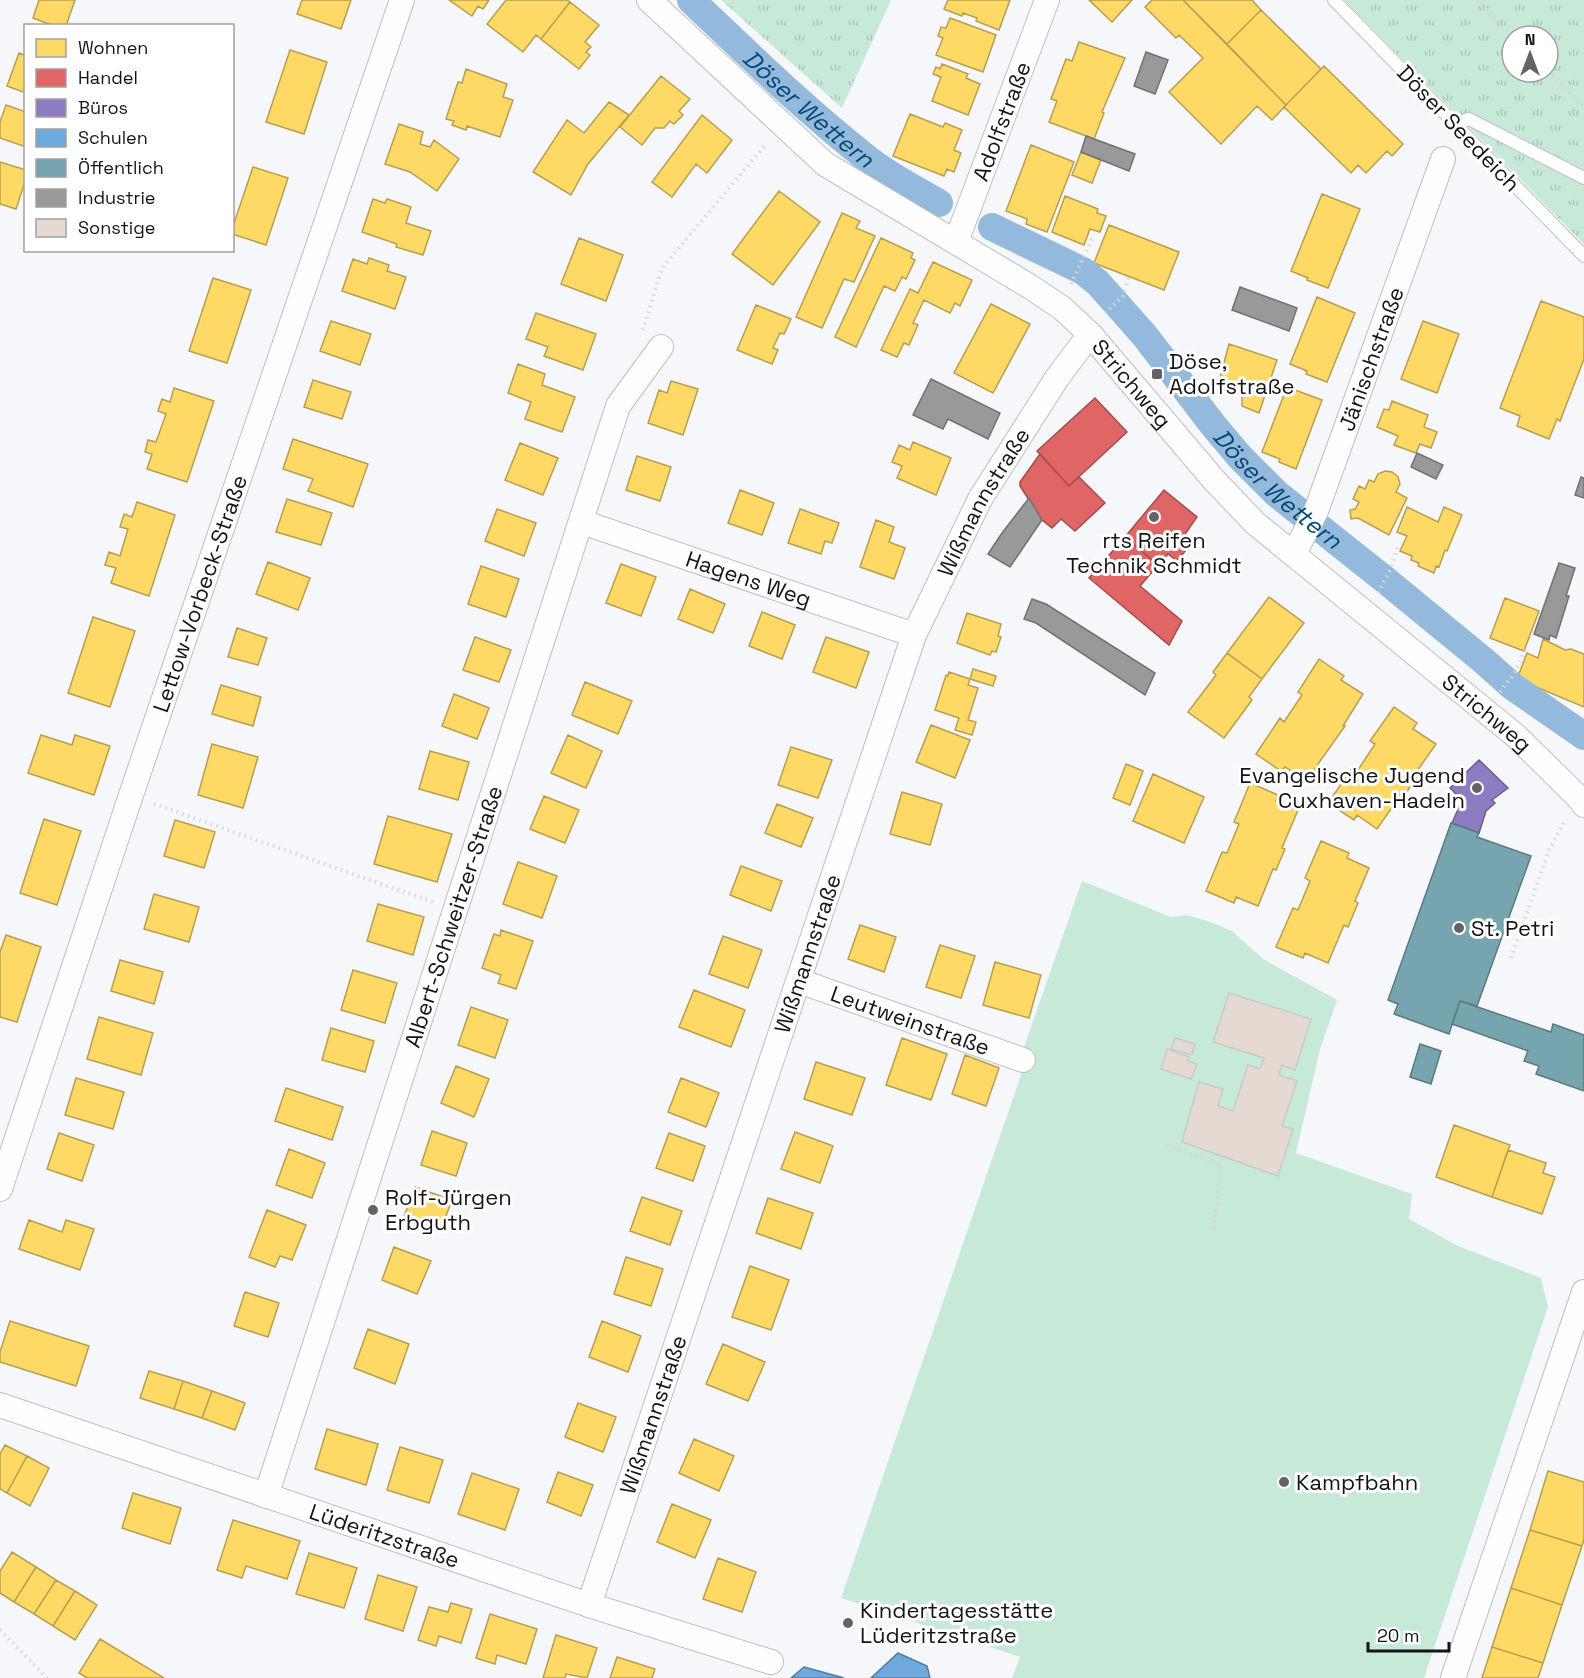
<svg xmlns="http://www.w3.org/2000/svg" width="1584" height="1678" viewBox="0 0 1584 1678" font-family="'Space Grotesk',sans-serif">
<defs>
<pattern id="grass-tufts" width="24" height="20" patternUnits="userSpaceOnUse" patternTransform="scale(1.5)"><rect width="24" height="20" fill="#c6ead7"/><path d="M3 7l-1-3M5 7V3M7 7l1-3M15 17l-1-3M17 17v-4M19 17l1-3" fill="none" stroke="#a9c8b8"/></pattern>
</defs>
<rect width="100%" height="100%" fill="#f6f7fb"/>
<path fill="url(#grass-tufts)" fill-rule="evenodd" d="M721,0H891L842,108Z
M1344,0H1584V244ZM1512,36H1548V72H1512Z"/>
<path fill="#c6ead7" d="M1082,881L1171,917L1186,915L1211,922L1232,931L1263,959L1337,1000L1320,1049L1296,1153L1412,1194L1409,1219L1458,1246L1541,1278L1548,1307L1424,1678H1012L1020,1657L841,1598L1021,1075L1024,1047Z"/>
<path fill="#ffd966" stroke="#b89e4e" stroke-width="1.5" d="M39,0H75L66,26H54L33,18Z
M302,0H351L341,29L297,14Z
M449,0H489L483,9L478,6L472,16Z
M506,0H567L570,2L541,39L536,35L523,52L487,24Z
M948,0H1010L999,30L976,21L977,18L963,13L962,16L944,9Z
M1089,0H1132L1112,22Z
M1152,0H1183L1286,105L1272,120L1257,106L1221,144L1169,92L1203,58L1179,35L1176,38L1145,7Z
M1183,0H1252L1261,10L1227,44Z
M570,2L599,25L585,42L591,47L586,52L590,55L579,69L541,39Z
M1261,10L1321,69L1286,105L1227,44Z
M950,18L996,35L983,72L936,55L943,38L938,36L941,27L946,28Z
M1079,42L1125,58L1102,112L1104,113L1094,139L1049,122L1057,101L1051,99L1066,59L1072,61Z
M290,50L327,62L304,134L266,122Z
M19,53L26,56V93L7,86Z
M942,64L968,74L966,78L980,84L968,115L932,101L941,77L933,74L936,67L940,69Z
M1324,66L1403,144L1392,156L1387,151L1366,173L1358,165L1351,173L1284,107Z
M466,69L507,84L503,97L513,100L500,137L467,126L466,130L452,125L454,121L446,119L458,82L462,83Z
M661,76L690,99L679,111L683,115L674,124L670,121L664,128H655L642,145L620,127Z
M609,102L629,115L588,164L571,195L533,172L567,120L584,133Z
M6,105L26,112V147L0,138V122Z
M910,114L943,127L945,123L962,130L954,150L961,153L954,172L947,169L944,176L893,156Z
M702,115L732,140L707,173L696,164L672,197L652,182Z
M399,124L423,132L420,144L430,147L434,140L459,159L437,191L410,172L385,164Z
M1031,145L1074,162L1047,232L1026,224L1027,219L1006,211Z
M1081,152L1101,160L1092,183L1072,175Z
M0,162L26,170V179L16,209L0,204Z
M253,167L288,178L266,245L232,234V229Z
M779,191L820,222L773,285L732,254Z
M1322,194L1360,209L1328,288L1307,280L1308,278L1291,271Z
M1065,196L1098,209L1097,213L1106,216L1100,232L1090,229L1084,245L1052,232Z
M373,199L385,203L387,199L411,207L406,223L431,231L423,255L396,247L397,244L362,232Z
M842,213L860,221L856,228L875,236L854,282L844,279L822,328L796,317Z
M1109,225L1179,252L1164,290L1094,263Z
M579,238L623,255L606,301L561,284Z
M881,238L913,253L911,258L915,260L906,279L902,277L895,291L884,286L856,347L835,337Z
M369,258L389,265L387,271L406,277L395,309L342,291L353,259L367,264Z
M933,262L972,280L960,306L955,303L950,313L924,300L913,323L918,325L909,345L904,343L897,357L881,350L910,289L918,293Z
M213,278L251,290L227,363L189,351Z
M1317,297L1355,313L1327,382L1306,374L1307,371L1290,364Z
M1541,301L1584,317V359L1560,421L1557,419L1549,439L1517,426L1520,416L1500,408Z
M991,304L1030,324L993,393L954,373Z
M756,305L791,319L784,334L780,333L773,348L778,350L772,364L737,350Z
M536,313L596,334L583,370L544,356L548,347L526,339Z
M331,321L371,334L360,365L320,351Z
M1423,321L1459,334L1437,393L1401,379Z
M1229,344L1277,360L1259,413L1242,406V395L1218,385Z
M518,364L545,374L542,385L575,397L562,432L525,419L531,402L508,393Z
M313,380L351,392L342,419L304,407Z
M671,381L698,389L683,435L648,423L659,390L667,393Z
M1287,387L1322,400L1296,469L1279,462L1280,459L1262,452Z
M174,388L214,401L187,482L147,469L152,454L145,452L148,440L156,442L166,414L158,411L162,399L170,402Z
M1392,401L1428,415L1424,427L1437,432L1431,448L1420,444L1416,453L1394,445L1398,436L1377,427L1384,409L1389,410Z
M293,439L368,464L353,507L308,491L313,479L283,469Z
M913,442L951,458L936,495L897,478L902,466L892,462L899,445L910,450Z
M520,443L558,458L543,495L505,480Z
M637,456L671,467L660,501L626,490Z
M1385,471L1392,472L1398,477L1400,484L1396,492L1407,498L1389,535L1358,518L1351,519L1350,510L1355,509L1359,502L1353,499L1359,486L1365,489L1369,480L1374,482L1378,474Z
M740,490L774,503L762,535L728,523Z
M287,499L332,513L321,545L276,532Z
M137,502L175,515L149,596L111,583L116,568L105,565L109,552L120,556L128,529L120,527L124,514L132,517Z
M1407,507L1438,522L1444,507L1462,515L1447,551L1445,550L1439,567L1436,566L1434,573L1418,566L1419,563L1411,560L1412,556L1400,551L1407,536L1397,532Z
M497,509L536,523L524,556L485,541Z
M800,509L839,523L832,543L825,541L821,554L788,543Z
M876,520L894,527L889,542L905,548L894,579L860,567Z
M268,562L310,578L298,610L256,594Z
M621,564L656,577L641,616L606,603Z
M481,566L519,579L506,617L468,604Z
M690,589L725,604L713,633L678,619Z
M1269,597L1304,623L1262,679L1227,653Z
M1505,598L1539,611L1524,651L1490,638Z
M762,612L795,625L782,659L749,646Z
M967,613L1001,624L998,636L1001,637L996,652L992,651L990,655L957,643Z
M93,617L135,631L110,707L68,693Z
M237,628L267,638L258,665L228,657Z
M475,637L511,650L499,682L463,670Z
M826,637L869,652L856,688L813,672Z
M1543,639L1565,650L1571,649L1584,654V707L1517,679L1527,653L1538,658Z
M1227,653L1262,679L1249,697L1252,700L1224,738L1188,712L1216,675L1213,672Z
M1319,659L1344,676L1341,680L1363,694L1343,726H1345L1306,781L1285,767L1281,771L1256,754L1280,718L1284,722L1302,695L1298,692Z
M973,669L996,676L993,686L970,679Z
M949,672L970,679L968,685L978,688L968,720L976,722L972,735L955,730L959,718L935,710L946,675L948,676Z
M585,682L632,701L618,734L572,715Z
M221,685L261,697L253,726L212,714Z
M454,694L489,708L477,739L442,726Z
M1394,707L1417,723L1413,729L1436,744L1415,774L1417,776L1403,798L1400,796L1377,829L1357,815L1354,820L1328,803L1353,767L1358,770L1375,744L1370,741Z
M931,725L970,740L955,778L916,762Z
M41,735L72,745L75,735L110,746L94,795L28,773Z
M568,735L602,751L586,788L551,773Z
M212,744L258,757L243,808L198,795Z
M791,747L832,760L818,798L778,785Z
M430,751L469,762L458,800L419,789Z
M1126,764L1143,771L1130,805L1113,798Z
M1153,774L1204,797L1184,843L1133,821Z
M1250,783L1278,795L1276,801L1298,810L1282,848L1285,849L1276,870L1273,869L1258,906L1236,897L1234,903L1206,891L1222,852L1227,853L1239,824L1234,822Z
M902,792L942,804L930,845L890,834Z
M544,796L579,810L565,843L530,829Z
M777,804L813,818L801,847L765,833Z
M388,816L452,834L437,882L374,864Z
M44,819L81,831L57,905L20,893Z
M175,820L215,832L204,868L164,856Z
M1321,841L1349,853L1347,858L1369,868L1355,901L1358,903L1348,927L1344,925L1328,963L1305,953L1303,958L1276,947L1293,908L1298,910L1310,881L1305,878Z
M518,862L557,876L542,918L503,904Z
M741,866L782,881L771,911L730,895Z
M154,894L199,907L189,942L144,929Z
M378,904L424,917L413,955L367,941Z
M860,925L896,937L884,972L848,959Z
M501,930L533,941L516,989L498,983L501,975L482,968L494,934L500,936Z
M6,935L41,947L17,1022L0,1017V952Z
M723,936L762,950L748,988L709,974Z
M940,945L975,956L961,998L926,987Z
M120,960L163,972L154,1004L111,991Z
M995,962L1041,975L1029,1018L983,1005Z
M353,970L397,983L385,1023L341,1010Z
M694,990L745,1010L731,1047L679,1027Z
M471,1007L508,1020L495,1058L458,1045Z
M99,1017L153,1033L141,1075L87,1059Z
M331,1028L374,1041L365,1072L322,1060Z
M902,1038L947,1054L931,1100L886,1085Z
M965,1055L999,1068L986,1106L952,1094Z
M816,1062L865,1078L852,1115L804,1099Z
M456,1066L489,1079L474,1117L441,1103Z
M76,1078L124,1092L113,1129L65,1115Z
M681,1078L719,1093L706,1127L668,1112Z
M286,1088L343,1107L332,1140L275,1121Z
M1454,1125L1510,1145L1492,1197L1436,1177Z
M432,1131L467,1143L456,1176L421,1165Z
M795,1132L833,1146L820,1183L781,1169Z
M59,1133L94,1145L82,1181L47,1169Z
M669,1133L705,1146L693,1181L656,1168Z
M289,1149L325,1163L312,1198L276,1185Z
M1508,1150L1546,1163L1543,1173L1555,1177L1542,1214L1492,1197Z
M415,1187L452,1200L440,1232L403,1219Z
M642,1197L682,1211L670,1245L630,1231Z
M768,1198L813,1213L801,1249L756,1233Z
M267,1210L306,1225L292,1260L280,1256L275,1267L249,1257Z
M29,1220L62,1232L66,1220L94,1229L80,1270L19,1249Z
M394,1247L431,1261L417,1294L382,1280Z
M626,1257L663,1269L651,1306L614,1294Z
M750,1266L789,1280L771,1330L732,1317Z
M245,1292L279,1303L268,1337L234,1326Z
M10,1321L89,1346L76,1386L0,1362V1352Z
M602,1321L641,1336L628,1372L589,1357Z
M368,1329L409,1344L395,1384L354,1368Z
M723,1344L765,1362L748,1401L706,1384Z
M149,1371L183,1381L174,1409L140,1398Z
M183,1381L212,1391L202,1418L174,1409Z
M212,1391L245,1403L235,1430L202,1418Z
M578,1403L616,1417L603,1452L565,1437Z
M327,1429L378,1444L366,1485L315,1469Z
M694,1439L734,1456L719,1491L679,1473Z
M5,1445L27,1456L7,1493L0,1489V1454Z
M400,1447L443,1460L429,1503L387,1490Z
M27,1456L49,1468L30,1506L7,1493Z
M1548,1471L1584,1482V1540L1582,1546L1530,1530Z
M558,1472L593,1485L581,1516L547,1502Z
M472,1473L519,1489L505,1530L458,1514Z
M133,1493L181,1508L170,1544L122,1528Z
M672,1504L711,1520L695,1558L657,1542Z
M233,1520L300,1541L287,1579L246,1566L242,1578L217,1570Z
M1530,1530L1582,1546L1562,1605L1511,1588Z
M12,1552L36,1567L14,1602L0,1593V1571Z
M309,1553L357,1568L344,1608L296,1594Z
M718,1558L756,1572L742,1612L703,1599Z
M36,1567L56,1580L34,1614L14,1602Z
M378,1575L417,1587L403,1631L365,1619Z
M56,1580L75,1591L53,1626L34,1614Z
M1511,1588L1562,1605L1543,1663L1492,1647Z
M75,1591L97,1605L75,1640L53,1626Z
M451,1603L472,1609L461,1643L439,1636L436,1646L418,1640L429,1607L448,1612Z
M490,1614L537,1629L526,1664L497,1655L495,1664L476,1658Z
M556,1635L597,1648L587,1678L566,1674L565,1678H543Z
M100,1639L164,1678H87L79,1673Z
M1492,1647L1543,1663L1538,1678H1482Z
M617,1657L655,1669L652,1678H610Z"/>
<path fill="#e06666" stroke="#a34d4e" stroke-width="1.5" d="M1095,398L1127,432L1069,486L1037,451Z
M1040,454L1069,486L1079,477L1105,503L1075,531L1061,519L1052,528L1042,520L1020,486V482Z
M1164,490L1197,517L1183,537L1191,544L1177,561L1168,554L1158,565L1125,537Z
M1125,537L1158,565L1140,586L1182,621L1169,645L1089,578Z"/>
<path fill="#8e7cc3" stroke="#695d8f" stroke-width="1.5" d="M1479,760L1508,788L1492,800L1495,803L1486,811L1479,833L1452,823L1462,800L1450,788Z"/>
<path fill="#6fa8dc" stroke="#547ca1" stroke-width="1.5" d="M898,1653L927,1666L930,1678H871Z
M804,1667L844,1678H791Z"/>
<path fill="#76a5af" stroke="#597a81" stroke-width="1.5" d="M1451,823L1479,833L1477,837L1531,856L1477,1006L1460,1001L1449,1034L1394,1014L1398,1004L1388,1000Z
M1460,1001L1551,1032L1553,1024L1584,1035V1091L1536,1074L1539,1066L1524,1061L1528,1051L1452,1024Z
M1420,1044L1441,1051L1431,1084L1410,1077Z"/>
<path fill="#999" stroke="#717172" stroke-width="1.5" d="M1146,52L1168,60L1155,94L1134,86Z
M1086,136L1135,154L1129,171L1081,152Z
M1240,287L1297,308L1289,331L1232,310Z
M931,379L1000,413L988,439L948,419L943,429L913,415Z
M1417,453L1443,465L1436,479L1411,467Z
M1581,477L1584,478V498L1575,495Z
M1029,498L1042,520L1010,567L988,554L1002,533Z
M1559,563L1575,568L1566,596H1569L1556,638L1550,635L1549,640L1534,634Z
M1032,599L1046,604L1155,673L1145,695L1036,623L1024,619Z"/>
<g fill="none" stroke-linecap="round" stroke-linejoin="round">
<g stroke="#93b9dc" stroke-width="28">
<path id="s1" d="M691,0C749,55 806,111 869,160C891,177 915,189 939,203"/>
<path id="s2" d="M992,227L1083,271L1098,283L1145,336L1213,425L1240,457L1277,494L1384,579L1484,661L1512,686L1584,736"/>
</g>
</g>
<path fill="#e5dad2" stroke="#cbcacb" stroke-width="1.5" d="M1229,993L1311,1019L1295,1070L1282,1065L1279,1075L1297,1081L1282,1126L1293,1129L1278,1176L1182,1142L1199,1082L1223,1089L1218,1106L1233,1111L1248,1065L1260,1069L1264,1058L1213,1042Z
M1175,1038L1195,1044L1192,1055L1171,1049Z
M1167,1049L1189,1057L1188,1061L1197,1064L1191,1079L1161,1069Z"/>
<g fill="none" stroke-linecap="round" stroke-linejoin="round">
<defs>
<path id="service" d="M1334,0L1584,256
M1455,124L1469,119L1584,178"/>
<g id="minor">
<path id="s3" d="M649,0L825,164L1029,286L1062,308L1090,334L1214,480L1255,523L1516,736L1578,797L1584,805"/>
<path id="s4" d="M956,242L1047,0"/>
<path id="s5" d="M582,522L914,635"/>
<path id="s6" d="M1294,554L1316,511L1443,159"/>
<path id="s7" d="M799,981L1023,1060"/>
<path id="s8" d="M0,1189L131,795L402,0"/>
<path id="s9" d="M0,1405L589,1605L771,1662"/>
<path id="s10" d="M266,1496L618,406L661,347"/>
<path id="s11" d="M589,1605L914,635L980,499L1057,378L1090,334"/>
<path d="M1453,1678L1584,1292"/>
</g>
</defs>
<use href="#service" stroke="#bebfc2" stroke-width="14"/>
<use href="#minor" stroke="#bebfc2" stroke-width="26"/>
<path stroke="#d7d8d9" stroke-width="4" stroke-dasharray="1.5 4.5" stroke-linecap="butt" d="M1477,0L1513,36
M1548,71L1584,106
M1071,284L1093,237
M1105,313L1123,296L1129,276
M643,330L662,268L766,144
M1378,593L1390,570L1398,547
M1500,692L1514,674L1528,646
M154,804L433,902
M1511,958L1549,850L1566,819
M1167,1145L1221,1165L1214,1229
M0,1630L47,1678"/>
<use href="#service" stroke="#fefefe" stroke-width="12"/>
<use href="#minor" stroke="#fefefe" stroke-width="24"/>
</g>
<g fill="#636367" stroke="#fff" stroke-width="2">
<rect x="1151" y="368" width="12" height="12" rx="3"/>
<circle cx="1154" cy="517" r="6"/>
<circle cx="1477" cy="788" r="6"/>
<circle cx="1459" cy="928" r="6"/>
<circle cx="373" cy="1210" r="6"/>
<circle cx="1284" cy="1482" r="6"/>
<circle cx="848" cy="1623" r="6"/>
</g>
<g text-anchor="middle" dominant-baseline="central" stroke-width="6" stroke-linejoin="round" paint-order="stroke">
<g font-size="22" fill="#141417" stroke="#fff">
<text stroke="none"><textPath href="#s4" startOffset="129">Adolfstraße</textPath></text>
<text transform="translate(1459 128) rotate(46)">Döser Seedeich</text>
<text stroke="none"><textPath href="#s6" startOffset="210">Jänischstraße</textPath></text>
<text stroke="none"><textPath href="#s3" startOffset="621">Strichweg</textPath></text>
<text stroke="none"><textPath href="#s11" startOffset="1173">Wißmannstraße</textPath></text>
<text stroke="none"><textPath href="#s5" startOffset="176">Hagens Weg</textPath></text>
<text stroke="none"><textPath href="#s8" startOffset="628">Lettow-Vorbeck-Straße</textPath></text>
<text stroke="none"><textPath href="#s3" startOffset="1107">Strichweg</textPath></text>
<text stroke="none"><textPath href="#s10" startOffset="609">Albert-Schweitzer-Straße</textPath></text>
<text stroke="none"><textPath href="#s11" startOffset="687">Wißmannstraße</textPath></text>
<text stroke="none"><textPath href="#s7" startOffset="118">Leutweinstraße</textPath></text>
<text stroke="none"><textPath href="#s11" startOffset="201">Wißmannstraße</textPath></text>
<text stroke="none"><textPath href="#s9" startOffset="406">Lüderitzstraße</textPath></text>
</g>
<g font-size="22" fill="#141417" stroke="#fff" text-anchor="start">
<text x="1169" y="361">Döse,<tspan x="1169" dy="25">Adolfstraße</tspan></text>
<text x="1154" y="540" text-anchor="middle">rts Reifen<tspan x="1154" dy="25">Technik Schmidt</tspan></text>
<text x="1465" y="775" text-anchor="end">Evangelische Jugend<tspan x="1465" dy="25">Cuxhaven-Hadeln</tspan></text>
<text x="1471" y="928">St. Petri</text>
<text x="385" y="1197">Rolf-Jürgen<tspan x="385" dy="25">Erbguth</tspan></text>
<text x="1296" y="1482">Kampfbahn</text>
<text x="860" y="1610">Kindertagesstätte<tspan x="860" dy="25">Lüderitzstraße</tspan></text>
</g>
<g font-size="24" font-style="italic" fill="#054a77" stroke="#fff">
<text stroke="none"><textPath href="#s1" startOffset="160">Döser Wettern</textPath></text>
<text stroke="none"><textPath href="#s2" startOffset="394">Döser Wettern</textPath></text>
</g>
</g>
<rect x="24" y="24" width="210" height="228" fill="#ffffff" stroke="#a1a1a2" stroke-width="1.5"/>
<rect x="36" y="39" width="30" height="18" fill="#ffd966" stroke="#a1a1a2" stroke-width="1.5"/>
<text x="78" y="54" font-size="18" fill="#141417">Wohnen</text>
<rect x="36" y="69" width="30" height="18" fill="#e06666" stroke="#a1a1a2" stroke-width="1.5"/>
<text x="78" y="84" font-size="18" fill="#141417">Handel</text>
<rect x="36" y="99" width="30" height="18" fill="#8e7cc3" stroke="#a1a1a2" stroke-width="1.5"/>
<text x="78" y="114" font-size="18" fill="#141417">Büros</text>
<rect x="36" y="129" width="30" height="18" fill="#6fa8dc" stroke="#a1a1a2" stroke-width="1.5"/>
<text x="78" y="144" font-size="18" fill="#141417">Schulen</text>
<rect x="36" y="159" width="30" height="18" fill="#76a5af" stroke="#a1a1a2" stroke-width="1.5"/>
<text x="78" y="174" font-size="18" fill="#141417">Öffentlich</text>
<rect x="36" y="189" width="30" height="18" fill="#999999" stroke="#a1a1a2" stroke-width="1.5"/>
<text x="78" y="204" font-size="18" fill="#141417">Industrie</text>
<rect x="36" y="219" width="30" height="18" fill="#e5dad2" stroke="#a1a1a2" stroke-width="1.5"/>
<text x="78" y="234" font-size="18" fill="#141417">Sonstige</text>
<g transform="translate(1530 54)"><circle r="28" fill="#ffffff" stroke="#a1a1a2" stroke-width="1.5"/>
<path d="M0-4.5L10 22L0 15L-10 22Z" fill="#636367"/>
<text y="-9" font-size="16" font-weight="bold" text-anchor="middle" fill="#141417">N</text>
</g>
<path d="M1368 1642v9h81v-9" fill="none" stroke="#141417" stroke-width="3"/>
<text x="1377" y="1642" font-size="18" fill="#141417" stroke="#ffffff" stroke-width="4.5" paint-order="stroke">20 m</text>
</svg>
